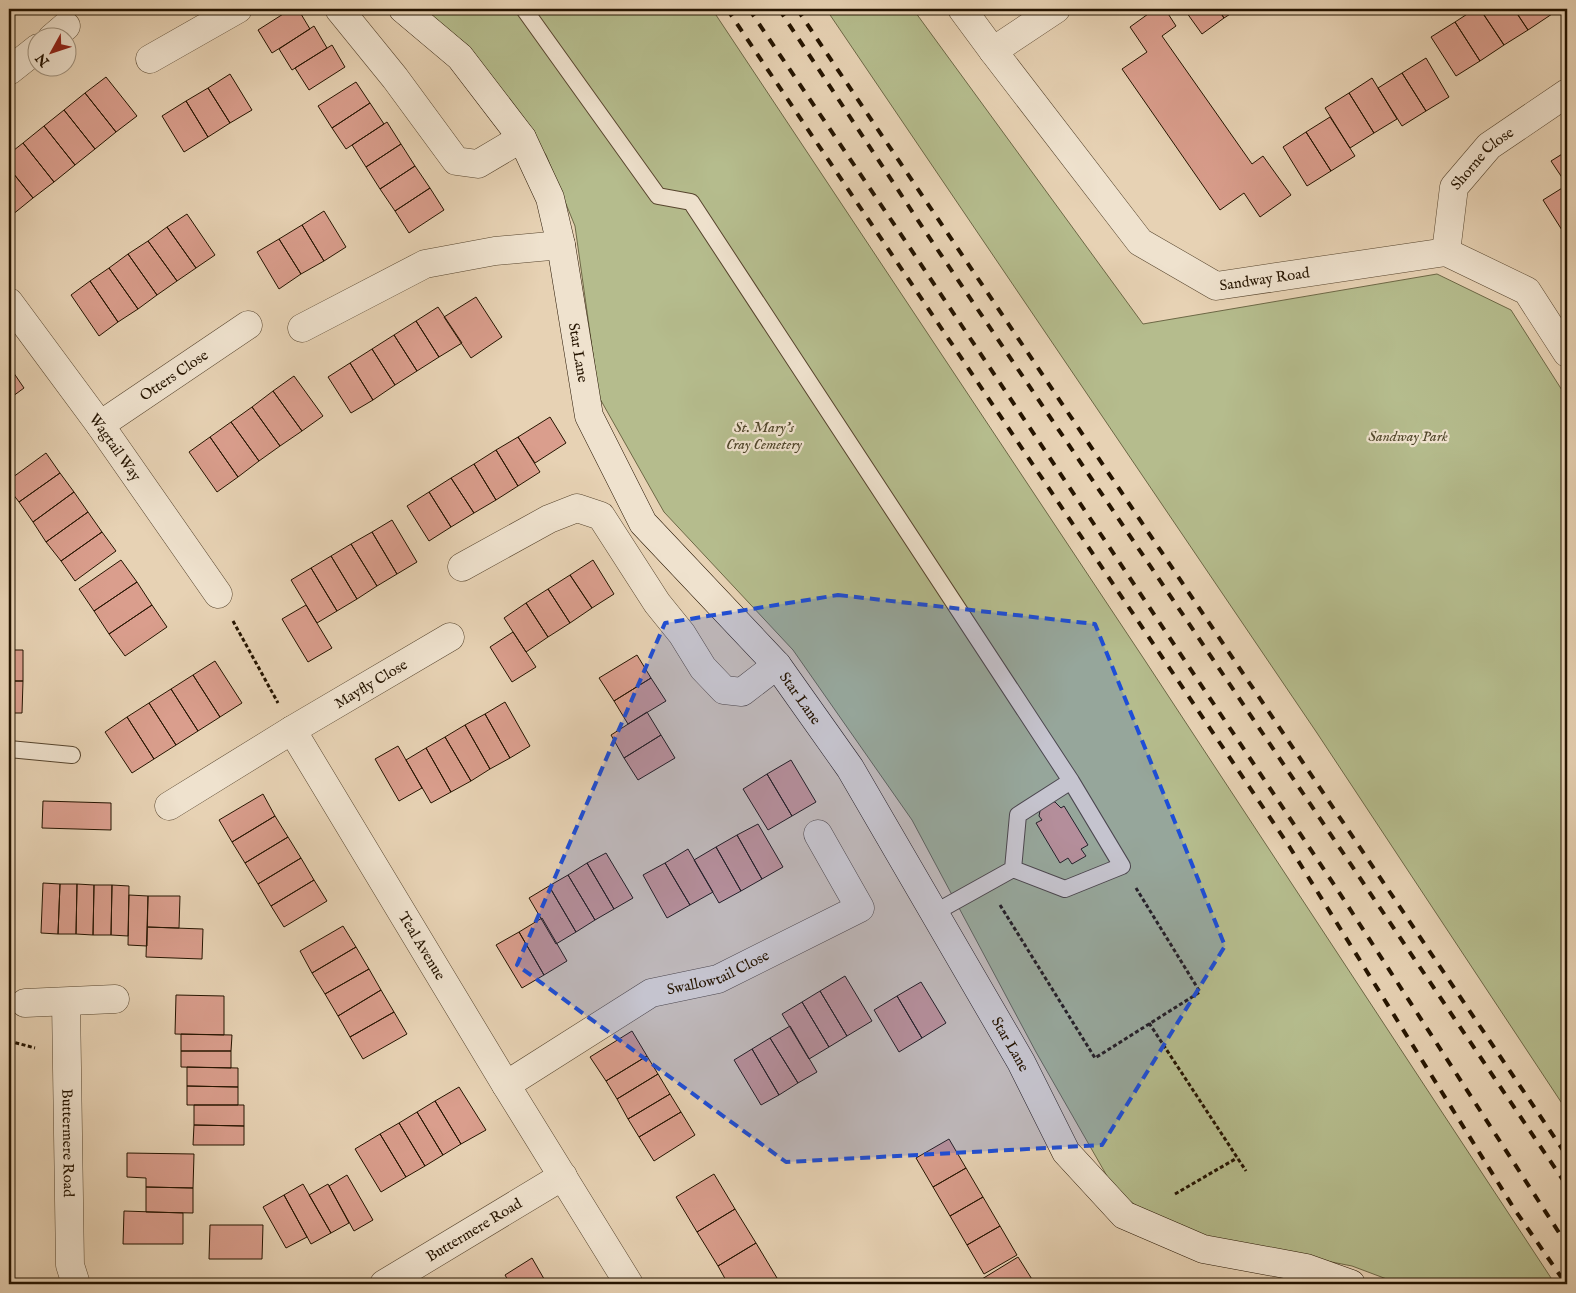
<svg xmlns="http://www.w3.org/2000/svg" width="1576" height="1293" viewBox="0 0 1576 1293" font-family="'IM FELL English',serif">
<rect width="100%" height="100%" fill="#e7d2b4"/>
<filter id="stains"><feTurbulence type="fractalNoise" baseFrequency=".004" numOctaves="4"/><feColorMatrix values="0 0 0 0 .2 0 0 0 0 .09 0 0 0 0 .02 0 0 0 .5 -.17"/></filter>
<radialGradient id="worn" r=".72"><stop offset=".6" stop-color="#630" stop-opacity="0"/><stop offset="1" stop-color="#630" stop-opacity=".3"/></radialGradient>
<path fill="#b5bc8d" stroke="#6d6846" d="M422,9H712L1144,659L1555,1284H1400L1352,1266L1204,1237L1164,1226L1115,1190L1036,1052L912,820L793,650L664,512L599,397L575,226L546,155L469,46Z
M826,9H913L1143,324L1437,274L1511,310L1567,398V1111L1317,733Z"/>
<path fill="#da9e8d" stroke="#251400" d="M291,9H298L310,29L272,53L258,30Z
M1155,9H1165L1176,26L1162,36L1252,164L1263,156L1291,195L1260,217L1244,193L1220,210L1122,69L1147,52L1130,27Z
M1184,9H1218L1224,18L1202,34Z
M1218,9H1238L1224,18Z
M1475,9H1480L1504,45L1480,61L1455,22Z
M1480,9H1514L1528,30L1504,45Z
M1514,9H1548L1552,14L1528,30Z
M1455,22L1480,61L1456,76L1431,37Z
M314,26L327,48L292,70L279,49Z
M332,45L345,67L309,90L295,68Z
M1426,58L1449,97L1426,111L1402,73Z
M1402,73L1426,111L1402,126L1378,88Z
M230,74L252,110L230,123L208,88Z
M106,77L137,116L116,132L85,93Z
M1372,78L1397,119L1374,133L1349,93Z
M356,82L370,103L332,128L318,106Z
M208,88L230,123L208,137L186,101Z
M85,93L116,132L95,149L64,110Z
M1349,93L1374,133L1350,148L1325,108Z
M186,101L208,137L184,152L162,116Z
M370,103L384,124L346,149L332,128Z
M64,110L95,149L75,165L44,126Z
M1330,117L1355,156L1331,171L1306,132Z
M387,122L401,144L366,167L352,145Z
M44,126L75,165L54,182L23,143Z
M1306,132L1331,171L1307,186L1283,147Z
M23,143L54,182L33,198L9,168V154Z
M401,144L415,166L380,189L366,167Z
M1567,151V238L1543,200L1567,185L1551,161Z
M415,166L430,188L395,211L380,189Z
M9,168L33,198L12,215L9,210Z
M430,188L444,210L409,233L395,211Z
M324,211L346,247L324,261L302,225Z
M187,214L215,255L196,268L167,227Z
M302,225L324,261L301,274L279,239Z
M167,227L196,268L177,281L148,241Z
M279,239L301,274L279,289L257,252Z
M148,241L177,281L157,295L128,254Z
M128,254L157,295L138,309L109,268Z
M109,268L138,309L118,322L90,281Z
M90,281L118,322L99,336L71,295Z
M476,297L502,337L471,358L444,317Z
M438,307L462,343L439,357L416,321Z
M416,321L439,357L417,371L394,335Z
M394,335L417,371L395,385L372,349Z
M372,349L395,385L373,400L350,363Z
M350,363L373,400L351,413L328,377Z
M9,366L24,388L9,399Z
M294,376L323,416L302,431L273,391Z
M273,391L302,431L280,446L252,407Z
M252,407L280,446L259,461L231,422Z
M550,417L566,443L535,463L518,437Z
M231,422L259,461L238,477L210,437Z
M210,437L238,477L217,492L189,452Z
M518,437L540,472L518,486L496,450Z
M496,450L518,486L496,500L474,464Z
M46,453L60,473L19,502L9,489V480Z
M474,464L496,500L474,513L451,478Z
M60,473L74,492L33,522L19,502Z
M451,478L474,513L451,527L429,492Z
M74,492L88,512L46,542L33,522Z
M429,492L451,527L429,541L407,506Z
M88,512L102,532L61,561L46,542Z
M392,520L417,562L397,574L372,532Z
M102,532L116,551L75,581L61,561Z
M372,532L397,574L377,586L351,544Z
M351,544L377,586L357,599L331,556Z
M331,556L357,599L337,611L311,568Z
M121,560L137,582L94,611L79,589Z
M593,560L614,594L592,608L570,575Z
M311,568L337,611L317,623L291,580Z
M570,575L592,608L570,623L548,589Z
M137,582L152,605L109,634L94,611Z
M548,589L570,623L548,637L526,603Z
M526,603L548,637L526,652L504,618Z
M152,605L167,627L125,656L109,634Z
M306,605L332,648L308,662L282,619Z
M513,632L536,667L512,682L490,647Z
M9,650H23V681H9Z
M637,655L651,678L614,701L599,678Z
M215,661L242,703L220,717L193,675Z
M193,675L220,717L198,731L171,689Z
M651,678L666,701L628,724L614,701Z
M9,681H23L22,713H9Z
M171,689L198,731L176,745L149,703Z
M505,702L530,746L510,758L485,714Z
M149,703L176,745L154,759L127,717Z
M647,712L661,735L624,758L611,735Z
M485,714L510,758L490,769L465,725Z
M127,717L154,759L132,773L105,732Z
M465,725L490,769L471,781L445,737Z
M661,735L675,758L638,780L624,758Z
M445,737L471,781L451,792L426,748Z
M398,746L422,788L399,801L375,759Z
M426,748L451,792L431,803L406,760Z
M791,760L816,802L792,816L767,774Z
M767,774L792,816L768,830L743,789Z
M263,794L275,816L232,842L219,820Z
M43,801L111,803V830L42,828Z
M1049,801L1055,802L1061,808L1064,806L1088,845L1081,849L1086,856L1072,864L1068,858L1060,863L1036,823L1042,820L1039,816L1041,806Z
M275,816L288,837L245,863L232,842Z
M758,824L783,867L762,879L737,835Z
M737,835L762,879L741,891L716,847Z
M288,837L301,858L258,884L245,863Z
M716,847L741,891L719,903L694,860Z
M688,849L713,892L690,905L665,863Z
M606,853L633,898L614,909L587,863Z
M301,858L314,880L271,906L258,884Z
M587,863L614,909L595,920L568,875Z
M665,863L690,905L667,918L643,875Z
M568,875L595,920L576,932L549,886Z
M314,880L327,901L284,927L271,906Z
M43,883L60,884L58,934L41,933Z
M60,884H77L76,934H58Z
M77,884L94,885L93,935L76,934Z
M94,885H112L111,935H93Z
M112,885L129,886L128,936L111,935Z
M549,886L576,932L556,944L529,898Z
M129,895L148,896L147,946L128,945Z
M148,896H180L179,928L147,927Z
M542,918L567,961L544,975L519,932Z
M343,926L356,947L312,973L300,951Z
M147,927L203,929L202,959L146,957Z
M519,932L544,975L522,988L496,945Z
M356,947L369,969L325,994L312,973Z
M369,969L381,990L338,1016L325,994Z
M845,976L872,1021L847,1036L820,991Z
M921,982L946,1023L922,1038L897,996Z
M381,990L394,1012L350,1037L338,1016Z
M820,991L847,1036L829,1047L802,1002Z
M176,995L224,996V1035L175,1034Z
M897,996L922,1038L899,1052L874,1010Z
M802,1002L829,1047L809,1059L782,1014Z
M394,1012L407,1034L363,1059L350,1037Z
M790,1026L817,1072L798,1083L770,1038Z
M632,1031L647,1056L606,1081L590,1057Z
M181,1034L232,1035L231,1051H181Z
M770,1038L798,1083L779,1095L752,1049Z
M752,1049L779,1095L761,1105L734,1060Z
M181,1051H231V1068L181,1067Z
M647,1056L658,1074L617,1099L606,1081Z
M187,1067L238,1068V1087L187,1086Z
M658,1074L670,1094L628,1119L617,1099Z
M187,1086L238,1087V1105H187Z
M459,1087L486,1130L461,1144L435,1101Z
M670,1094L681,1112L639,1137L628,1119Z
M435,1101L461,1144L443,1155L417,1112Z
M194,1105H244V1126L194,1125Z
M417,1112L443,1155L425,1166L399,1123Z
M681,1112L695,1135L654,1161L639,1137Z
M399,1123L425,1166L406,1177L380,1134Z
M194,1125L244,1126V1145H193Z
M380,1134L406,1177L381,1192L355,1149Z
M949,1139L966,1168L933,1187L916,1158Z
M127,1153L194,1154L193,1188L146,1187V1178L127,1177Z
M966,1168L983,1197L950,1216L933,1187Z
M714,1174L735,1209L697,1232L676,1197Z
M347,1175L373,1220L354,1231L329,1186Z
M303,1184L331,1233L311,1244L284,1195Z
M328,1184L349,1223L331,1233L309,1195Z
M146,1187L193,1188V1213L146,1212Z
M284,1195L307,1237L286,1248L263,1207Z
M983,1197L1000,1226L967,1245L950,1216Z
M735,1209L756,1243L718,1266L697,1232Z
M124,1211L183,1213V1244H123Z
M210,1225H263L262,1259H209Z
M1000,1226L1017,1255L984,1274L967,1245Z
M756,1243L777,1278L767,1284H728L718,1266Z
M1018,1257L1035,1284H985L982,1279Z
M532,1258L547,1284H510L505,1275Z
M777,1278L780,1284H767Z"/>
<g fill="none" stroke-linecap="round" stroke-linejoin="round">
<defs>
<path id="lane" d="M524,9L658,196L691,202L1071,781
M9,749L72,755
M1071,781L1122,866L1065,889L1013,869L1018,815Z
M934,913L1013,869"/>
<g id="street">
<path d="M339,9L395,78L456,161L478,164L522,138"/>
<path id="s1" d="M962,9L993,51L1140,242L1216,286L1446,252L1527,291L1567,353"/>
<path d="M52,38L66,26"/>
<path d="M993,51L1056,9"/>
<path d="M150,59L238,9"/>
<path d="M9,71L38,48"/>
<path id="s2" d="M1446,252L1454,187L1489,146L1567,93"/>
<path id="s3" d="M9,302L100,425L218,594"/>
<path d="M302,328L425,264L495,251L561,245"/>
<path id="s4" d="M100,425L248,325"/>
<path d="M462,567L549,519L577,508L601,516L657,603L682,634L703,668L724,690L742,692L777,665"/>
<path id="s5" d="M292,730L506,1085L629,1284"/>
<path id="s6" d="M169,806L292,730L450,637"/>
<path id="s7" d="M66,1002L70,1265L76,1284"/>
<path d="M25,1003L115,999"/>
<path id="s8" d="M506,1085L651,993L718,979L860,908L818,834"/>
<path id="s9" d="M384,1284L563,1176"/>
</g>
<g id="secondary">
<path id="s10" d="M403,9L460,57L522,138L550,198L561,245L589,416L643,523L777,665L850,768L1021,1062L1066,1152L1124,1215L1203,1249L1306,1268L1351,1284"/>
</g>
</defs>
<use href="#lane" stroke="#56442d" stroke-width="18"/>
<use href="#street" stroke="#56442d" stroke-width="29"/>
<use href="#secondary" stroke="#251400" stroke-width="29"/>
<path stroke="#251400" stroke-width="3" stroke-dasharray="4 2.5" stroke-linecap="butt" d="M233,621L278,703
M1000,905L1095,1058L1200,992L1136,888
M1149,1023L1246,1171
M9,1041L35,1048
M1175,1194L1237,1158"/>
<use href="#lane" stroke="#efe2ce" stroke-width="16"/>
<use href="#street" stroke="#efe2ce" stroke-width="28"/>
<use href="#secondary" stroke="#efe2ce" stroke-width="28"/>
<path stroke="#251400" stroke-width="4" stroke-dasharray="9 9" stroke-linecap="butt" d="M727,9L1289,846L1515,1210L1566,1284
M749,9L908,245L1335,886L1567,1245
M779,9L925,231L1567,1186
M797,9L1567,1156"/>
</g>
<path fill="#1d4ed8" fill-opacity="0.2" stroke="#1d4ed8" stroke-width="4" stroke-dasharray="10 6" stroke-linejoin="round" d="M838,595L1095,624L1225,946L1102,1145L786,1162L517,965L665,623Z"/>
<g text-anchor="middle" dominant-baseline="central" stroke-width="4.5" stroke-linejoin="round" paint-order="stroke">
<g font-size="15" fill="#251400" stroke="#efe2ce">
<text stroke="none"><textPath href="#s2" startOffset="106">Shorne Close</textPath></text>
<text stroke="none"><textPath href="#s1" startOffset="430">Sandway Road</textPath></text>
<text stroke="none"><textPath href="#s10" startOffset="400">Star Lane</textPath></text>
<text stroke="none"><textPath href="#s4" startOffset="89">Otters Close</textPath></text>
<text stroke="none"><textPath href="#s3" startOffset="180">Wagtail Way</textPath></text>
<text stroke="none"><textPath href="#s6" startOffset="236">Mayfly Close</textPath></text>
<text stroke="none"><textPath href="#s10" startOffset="820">Star Lane</textPath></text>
<text stroke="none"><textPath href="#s5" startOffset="252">Teal Avenue</textPath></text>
<text stroke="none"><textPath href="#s8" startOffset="242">Swallowtail Close</textPath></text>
<text stroke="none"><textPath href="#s10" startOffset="1225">Star Lane</textPath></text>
<text stroke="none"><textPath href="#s7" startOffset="141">Buttermere Road</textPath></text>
<text stroke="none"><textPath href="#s9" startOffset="105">Buttermere Road</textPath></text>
</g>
<g font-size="15" font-style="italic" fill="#50462a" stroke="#efe2ce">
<text x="764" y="427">St. Mary's<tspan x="764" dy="17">Cray Cemetery</tspan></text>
<text x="1408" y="436">Sandway Park</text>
</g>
</g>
<rect width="1576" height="1293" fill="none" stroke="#e7d2b4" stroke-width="30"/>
<rect x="10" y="10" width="1556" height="1273" fill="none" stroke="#251400" stroke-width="2.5"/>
<rect x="15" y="15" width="1546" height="1263" fill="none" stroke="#251400"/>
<g transform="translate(52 52) rotate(230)"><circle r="24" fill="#efe2ce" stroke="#9e907c"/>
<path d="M0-4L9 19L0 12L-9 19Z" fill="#8f2418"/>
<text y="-8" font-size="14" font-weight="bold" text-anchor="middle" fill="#251400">N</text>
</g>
<rect width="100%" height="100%" filter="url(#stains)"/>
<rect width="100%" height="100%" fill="url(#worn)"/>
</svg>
